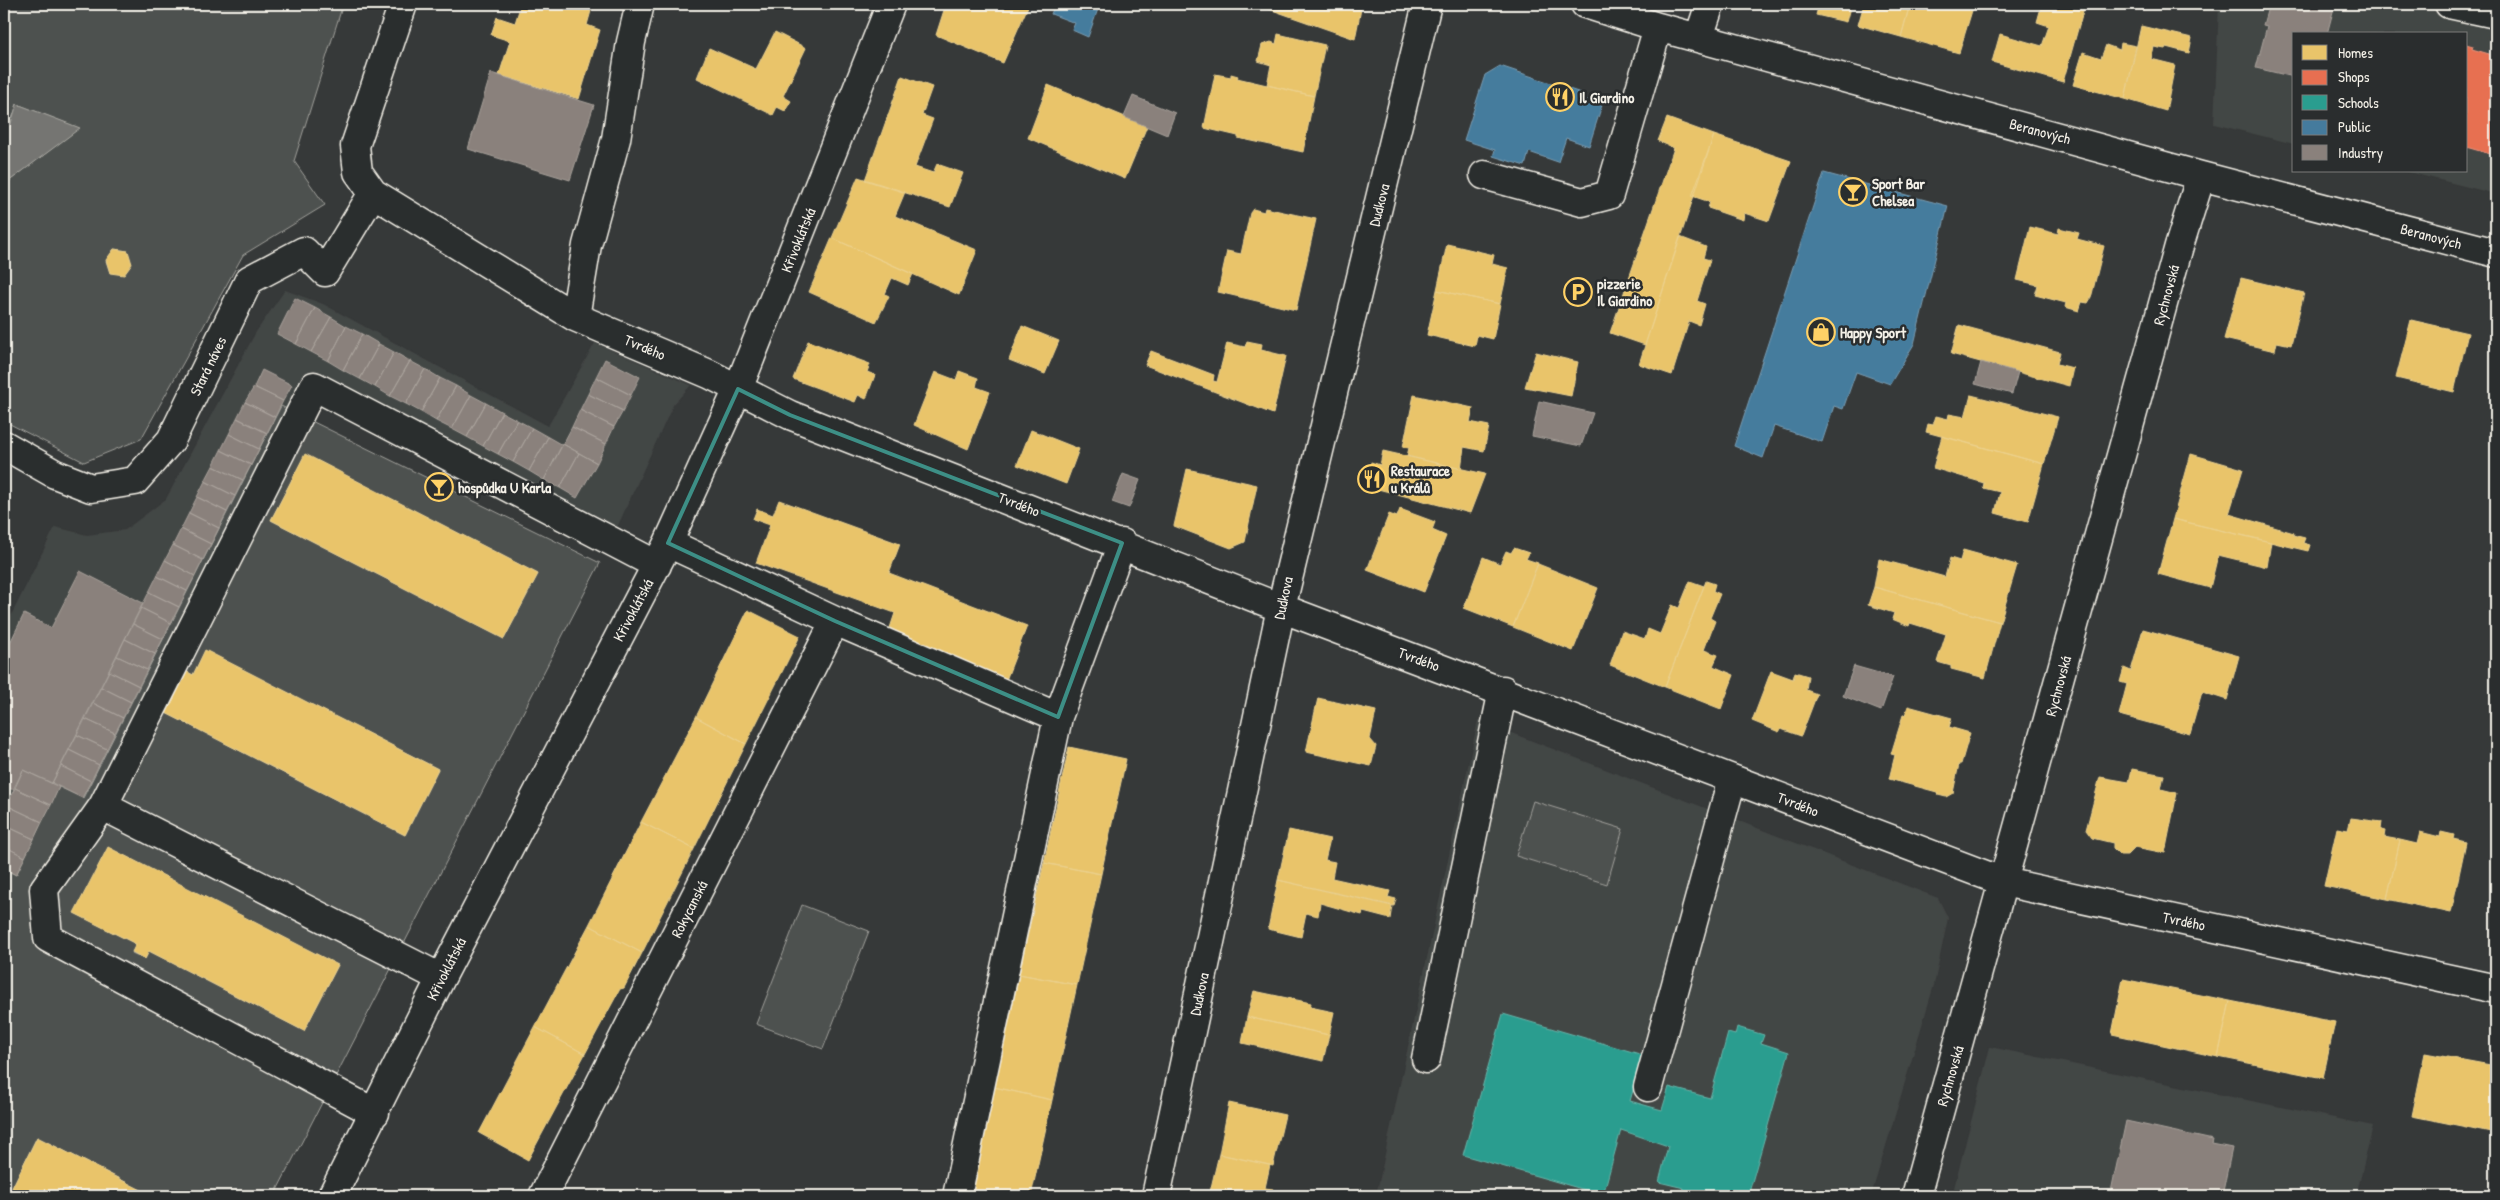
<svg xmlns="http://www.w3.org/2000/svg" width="2500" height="1200" viewBox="0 0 2500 1200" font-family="'Patrick Hand',sans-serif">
<rect width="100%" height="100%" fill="#363939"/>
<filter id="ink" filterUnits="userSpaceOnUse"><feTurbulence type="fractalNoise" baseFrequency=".02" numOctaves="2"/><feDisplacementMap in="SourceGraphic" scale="10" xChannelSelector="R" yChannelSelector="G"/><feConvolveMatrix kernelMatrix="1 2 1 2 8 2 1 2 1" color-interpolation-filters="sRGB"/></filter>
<g filter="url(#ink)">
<path fill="#434645" d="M2219,4H2496V194L2404,171H2466V34H2294V144L2214,124Z
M285,290L323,304L548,426L595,343L691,385L673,405L614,534L309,373L93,802L41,878L4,883V630L55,527L87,535L125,530L166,499L256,332Z
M1478,720L1938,898L1948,918L1934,985L1871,1196H1376Z
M1990,1047L2373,1126L2356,1196H1952Z"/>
<path fill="#4e514f" stroke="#a1a19c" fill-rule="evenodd" d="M4,4H343L294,161L325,205L243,255L141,439L84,462L4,421V185L79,128L17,104L4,145ZM114,249L128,251L110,273L106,261Z
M281,406L600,563L274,1196H153L37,1137L12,1188L28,1196H4V880L8,871L16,875L59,787L83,798ZM305,455L538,574L504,639L271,520ZM205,651L438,769L405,835L162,711L183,669L193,675ZM75,913L338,965L304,1031L149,951L145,959L132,953L136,944Z
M1533,801L1623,829L1607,884L1516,856Z
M802,905L869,931L823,1049L756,1024Z"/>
<path fill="#757572" stroke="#a8a7a1" d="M17,104L80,128L4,185V145Z"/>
<path fill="#e9c46a" stroke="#ecd290" d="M521,4H593L587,25L600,30L579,99L499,75L510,41L491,35L497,17L515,23Z
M946,4H1029L1003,63L936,35Z
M1255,4H1362L1355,39Z
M1776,4H1794L1792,8Z
M1819,4H1851L1846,22L1816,15Z
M1864,4H1910L1901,37L1858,25Z
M1910,4L1957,6L1974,4L1959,53L1901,37Z
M2042,4H2085L2063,82L1992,62L2000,34L2042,46L2049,26L2037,22Z
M2141,26L2192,38L2189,53L2166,47L2165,49L2154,47L2151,59L2175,65L2166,111L2125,99Z
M775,32L806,48L783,96L791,101L785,111L777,107L773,115L697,78L709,48L756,69Z
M1278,34L1325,45L1314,96L1267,85L1271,65L1258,61L1262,45L1271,42L1276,44Z
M2121,43L2136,46L2125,99L2073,85L2083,52L2101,58L2106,45L2120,50Z
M1215,74L1231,77V74L1238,76L1237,78L1314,96L1303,152L1238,138V136L1204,128Z
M902,76L932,87L922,115L933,119L915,167L933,173L937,164L963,173L950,207L865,180Z
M1048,85L1147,126L1125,179L1028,138Z
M1667,118L1714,135L1645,345L1610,333L1674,148L1658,141Z
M1714,135L1791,161L1769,221L1744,213L1743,220L1708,208L1710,202L1692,196Z
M858,177L905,192L895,216L977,250L959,295L832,238Z
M1265,208L1316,219L1296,310L1218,292L1227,251L1241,254L1250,213L1253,209L1264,212Z
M2030,227L2058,234L2059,228L2079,233L2077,239L2104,246L2091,298L2088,303L2082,302L2079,311L2065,307L2066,303L2035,295L2038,285L2017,280Z
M1680,237L1706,247L1703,258L1710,260L1697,301L1705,304L1699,325L1689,321L1672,375L1639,364Z
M832,238L913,274L908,285L892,278L885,294L889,296L876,322L809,292Z
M1447,244L1494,255L1492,264L1508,268L1500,304L1437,290Z
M114,249L128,251L132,264L124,275L110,273L106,260Z
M2241,278L2304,293L2291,345L2277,342L2275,351L2224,339Z
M1437,290L1500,304L1493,339L1477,335L1475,346L1427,335Z
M2411,320L2468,333L2454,392L2396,378Z
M1959,325L2060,352L2057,364L2073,368L2069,386L1951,354Z
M1022,326L1059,341L1045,374L1009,360Z
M808,341L870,364L867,372L875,375L866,399L858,395L855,402L793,379Z
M1247,341L1262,344L1261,350L1286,356L1273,414L1145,365L1151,351L1214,375L1213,381L1217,382L1227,343L1245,347Z
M1536,352L1578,362L1571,396L1525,387Z
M959,371L978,378L976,387L990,392L968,449L914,425L935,372L956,380Z
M1414,395L1473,408L1470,422L1489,426L1484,451L1464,447L1461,469L1407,456L1409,448L1403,447Z
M1971,395L2058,417L2044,464L1926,432L1928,424L1933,425L1936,416L1948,419L1949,414L1965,417Z
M1031,430L1079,449L1066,484L1017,465Z
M1942,436L2044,464L2028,522L1995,513L2000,492L1983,488L1984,483L1933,468Z
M1383,451L1485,474L1470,513L1374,488L1378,475L1368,473L1371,462L1380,465Z
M305,454L538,574L504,639L271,520Z
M2191,454L2243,469L2229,514L2294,533L2293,535L2305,538L2303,543L2310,545L2308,551L2173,519Z
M1187,469L1257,485L1245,542L1231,548L1174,526Z
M779,500L900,544L889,573L1027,626L1006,680L888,634L895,613L756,563L770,525L753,519L757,509L773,515Z
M1400,509L1435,522L1432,530L1446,536L1424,592L1367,570L1389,514L1397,517Z
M2173,519L2271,542L2267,567L2218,555L2210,588L2158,574Z
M1514,548L1529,553L1526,559L1538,563L1513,627L1464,608L1483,557L1500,564L1506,551L1511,553Z
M1963,550L2017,565L2000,622L1874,587L1879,559L1945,577L1950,558L1960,561Z
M1538,564L1598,588L1573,651L1513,627Z
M1690,581L1704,586L1665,687L1610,665L1622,631L1645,639L1648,629L1660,634L1672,605L1679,608Z
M1706,581L1715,584L1713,591L1720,594L1710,618L1715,621L1704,650L1718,655L1713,666L1734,675L1721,709L1665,687Z
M1874,587L2000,622L1985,678L1951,669V666L1937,662L1946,634L1910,623L1909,626L1892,619L1894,613L1868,605Z
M748,610L800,636L746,744L696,717Z
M2143,629L2239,656L2227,700L2202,692L2190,734L2119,715L2127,684L2120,682L2124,668L2131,671Z
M205,650L438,769L405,835L162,711L182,669L193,675Z
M1771,671L1793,679L1795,672L1808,676L1806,690L1817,694L1801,736L1781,729L1779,732L1752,721Z
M1318,698L1376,711L1370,739L1376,746L1371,766L1306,752Z
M1908,706L1952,718L1949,727L1970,733L1961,764H1959L1953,793L1946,797L1938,795L1937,792L1889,779L1895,755L1891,754L1903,715H1905Z
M696,717L746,744L694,849L641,822Z
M1069,747L1126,759L1101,874L1044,863Z
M2132,769L2164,775L2161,789L2177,793L2165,853L2135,847L2127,855H2120L2113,848V843L2092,838L2086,830L2100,777L2129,782Z
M2351,818L2382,822L2381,830L2385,831L2384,837L2400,840L2387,899L2324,886L2337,828L2348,830Z
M641,822L694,849L642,953L589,925Z
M1289,830L1330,839L1325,860L1335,862L1332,878L1390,891L1388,897L1396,899L1394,906L1278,880Z
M2420,832L2440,837L2441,832L2454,835L2453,839L2466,842L2451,913L2387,899L2400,840L2417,844Z
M108,847L338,965L304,1031L149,951L145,959L132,952L136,944L74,913Z
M1044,863L1101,874L1077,985L1019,974Z
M1278,880L1392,906L1390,919L1363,912L1362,915L1320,903L1318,916L1306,913L1301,937L1268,929Z
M589,925L642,953L624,988L620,989L585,1054L535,1027Z
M1019,974L1077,985L1052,1100L994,1087Z
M2123,979L2230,1001L2218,1057L2112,1034Z
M1254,991L1311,1003L1310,1007L1334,1012L1329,1035L1247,1017Z
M2230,1001L2335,1022L2323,1078L2218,1057Z
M1247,1017L1329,1035L1323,1061L1242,1043Z
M535,1027L585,1054L528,1160L479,1133Z
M2425,1053L2496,1066V1133L2412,1116Z
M994,1087L1052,1100L1031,1196H971Z
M1229,1103L1285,1115L1273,1166L1219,1154Z
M37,1137L153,1196H28L12,1188Z
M1219,1154L1270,1165L1265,1188L1273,1189L1271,1196H1209Z"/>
<path fill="#e76f51" stroke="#eb967e" d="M2466,44L2473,46L2472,49L2496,56V159H2493L2494,155L2466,147Z"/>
<path fill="#2a9d8f" stroke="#67b6aa" d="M1503,1014L1643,1055L1630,1101L1662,1110L1669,1087L1710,1098L1728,1033L1735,1035L1737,1027L1764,1035L1761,1043L1789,1052L1748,1196H1682L1684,1188L1659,1182L1668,1146L1621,1130L1603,1195L1463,1155Z"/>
<path fill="#457b9d" stroke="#7a9eb4" d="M1055,4H1084L1098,9L1088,37L1072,30L1075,23L1051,14Z
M1500,66L1581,93L1580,98L1602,105L1589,146L1566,138L1558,162L1529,152L1525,166L1493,156L1495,150L1464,140L1485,75Z
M1824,173L1948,206L1914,344L1890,384L1856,372L1843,409L1834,406L1822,442L1774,426L1763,458L1734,446Z"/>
<path fill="#8a817c" stroke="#aaa39c" d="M2269,4H2335L2327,34H2294V77L2256,68L2267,26L2263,25Z
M491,73L594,105L570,180L468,149Z
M1133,96L1175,113L1167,135L1124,117Z
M295,298L315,308L296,344L277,334Z
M315,308L331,317L311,352L296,344Z
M331,317L346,326L328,361L311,352Z
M346,326L362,334L343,370L328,361Z
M362,334L379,344L360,379L343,370Z
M379,344L394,352L375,387L360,379Z
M394,352L410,361L390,396L375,387Z
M605,359L640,377L631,395L596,377Z
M410,361L425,369L406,404L390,396Z
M1981,362L2018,372L2012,394L1975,384Z
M425,369L440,378L421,412L406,404Z
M262,370L292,385L283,401L254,387Z
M596,377L631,395L623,411L588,394Z
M440,378L456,386L436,421L421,412Z
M456,386L471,395L452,429L436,421Z
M254,387L283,401L275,417L245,402Z
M588,394L623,411L614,427L580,410Z
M471,395L486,403L467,437L452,429Z
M1539,401L1593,413L1581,446L1532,436Z
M245,402L275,417L267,433L237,418Z
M486,403L502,412L483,446L467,437Z
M580,410L614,427L606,444L572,427Z
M502,412L517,420L498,454L483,446Z
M237,418L267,433L259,449L229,434Z
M517,420L532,428L513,462L498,454Z
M572,427L606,444L597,463L563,444Z
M532,428L548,437L529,471L513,462Z
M229,434L259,449L251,465L221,450Z
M548,437L562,445L544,480L529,471Z
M563,444L579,453L560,488L544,480Z
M221,450L251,465L243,480L213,466Z
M579,453L597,463L577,498L560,488Z
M213,466L243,480L235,496L205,481Z
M1123,474L1140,480L1129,508L1112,502Z
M205,481L235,496L227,512L197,497Z
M197,497L227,512L219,528L189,513Z
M189,513L219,528L211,544L181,529Z
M181,529L211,544L203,560L173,545Z
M173,545L203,560L195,576L165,560Z
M165,560L195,576L187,591L157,576Z
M80,571L143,603L52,783L23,770L13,790L4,785V655L24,614L51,628Z
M157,576L187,591L179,607L149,592Z
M149,592L179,607L171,623L141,608Z
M141,608L171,623L163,639L133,624Z
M133,624L163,639L155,654L125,639Z
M125,639L155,654L147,670L117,656Z
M117,656L147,670L139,686L109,671Z
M1854,666L1893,677L1881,711L1843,696Z
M109,671L139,686L131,702L101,687Z
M101,687L131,702L123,718L93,703Z
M93,703L123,718L115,733L85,719Z
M85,719L115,733L107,749L77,735Z
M77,735L107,749L99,765L69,750Z
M69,750L99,765L91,781L61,766Z
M61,766L91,781L82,798L52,783Z
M23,770L59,787L51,805L15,788Z
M15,788L51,805L42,822L6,805Z
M6,805L42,822L34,839L4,825V810Z
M4,825L34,839L25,857L4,846Z
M4,846L25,857L16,875L4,868Z
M2126,1121L2213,1140L2212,1144L2232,1148L2222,1196H2110Z"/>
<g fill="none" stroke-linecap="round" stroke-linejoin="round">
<defs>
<path id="minor" d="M403,4L355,146L358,172L373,193L575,317L709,374L790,415L1281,608L2004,882L2496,989
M1585,4L1658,27L2201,176L2496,253
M2449,4L2496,14
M1699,37L1710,4
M1484,175L1582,202L1609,195L1658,27
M575,317L587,245L616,139L631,42L640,4
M4,445L55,474L91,488L135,481L171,440L249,280L304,251L325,272L373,193
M668,543L835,621L1058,717L1122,543
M103,806L314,386L657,565
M1426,1059L1503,690
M1648,1087L1732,779
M375,1113L48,938L44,889L103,806L441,978
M332,1196L441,978L668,543L738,389L891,4
M543,1196L835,621
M957,1196L1058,717
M1156,1196L1281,608L1427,4
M1916,1196L2179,246L2201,176"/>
</defs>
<use href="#minor" stroke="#f4f1e8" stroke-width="31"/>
<use href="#minor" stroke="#2a2d2e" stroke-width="28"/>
</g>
</g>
<path fill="none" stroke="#3d8f86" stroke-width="4" stroke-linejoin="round" d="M738,389L790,415L1122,543L1058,717L835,621L668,543Z"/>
<defs>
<symbol id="restaurant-ring" viewBox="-11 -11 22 22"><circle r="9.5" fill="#2a2d2e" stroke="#ffd166" stroke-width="1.5"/><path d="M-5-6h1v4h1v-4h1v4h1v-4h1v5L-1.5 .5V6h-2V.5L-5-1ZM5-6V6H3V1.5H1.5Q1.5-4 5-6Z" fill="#ffd166"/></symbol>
<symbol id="bar-ring" viewBox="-11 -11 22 22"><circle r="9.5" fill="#2a2d2e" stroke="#ffd166" stroke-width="1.5"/><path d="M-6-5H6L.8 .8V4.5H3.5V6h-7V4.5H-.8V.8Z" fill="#ffd166"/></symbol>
<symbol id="parking-ring" viewBox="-11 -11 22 22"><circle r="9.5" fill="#2a2d2e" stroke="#ffd166" stroke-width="1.5"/><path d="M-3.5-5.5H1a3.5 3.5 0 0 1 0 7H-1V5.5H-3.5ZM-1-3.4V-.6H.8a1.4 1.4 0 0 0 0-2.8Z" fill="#ffd166"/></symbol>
<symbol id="shop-ring" viewBox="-11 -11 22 22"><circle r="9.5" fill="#2a2d2e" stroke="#ffd166" stroke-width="1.5"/><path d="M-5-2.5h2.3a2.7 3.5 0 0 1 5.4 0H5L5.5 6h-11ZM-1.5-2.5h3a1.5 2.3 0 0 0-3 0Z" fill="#ffd166"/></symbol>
</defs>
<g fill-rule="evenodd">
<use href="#restaurant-ring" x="1544" y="81" width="32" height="32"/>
<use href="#bar-ring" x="1837" y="176" width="32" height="32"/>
<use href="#parking-ring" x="1562" y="276" width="32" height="32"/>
<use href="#shop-ring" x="1805" y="316" width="32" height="32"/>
<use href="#restaurant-ring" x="1356" y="463" width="32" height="32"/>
<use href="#bar-ring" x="423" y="471" width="32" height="32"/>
</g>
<g text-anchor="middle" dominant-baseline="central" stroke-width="5" stroke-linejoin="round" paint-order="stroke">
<g font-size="15" font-weight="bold" fill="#f4f1e8" stroke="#2a2d2e" text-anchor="start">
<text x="1579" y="97">Il Giardino</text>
<text x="1872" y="183">Sport Bar<tspan x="1872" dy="17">Chelsea</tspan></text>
<text x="1597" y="283">pizzerie<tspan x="1597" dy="17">Il Giardino</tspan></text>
<text x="1840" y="332">Happy Sport</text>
<text x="1391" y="470">Restaurace<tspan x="1391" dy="17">u Králů</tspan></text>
<text x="458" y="487">hospůdka U Karla</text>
</g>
<g font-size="15" fill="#f4f1e8" stroke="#2a2d2e">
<text transform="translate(2040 131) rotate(15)">Beranových</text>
<text transform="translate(1379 205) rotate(-76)">Dudkova</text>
<text transform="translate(2431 236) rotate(15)">Beranových</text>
<text transform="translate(798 240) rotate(-68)">Křivoklátská</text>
<text transform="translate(2166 295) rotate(-75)">Rychnovská</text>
<text transform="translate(645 347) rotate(23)">Tvrdého</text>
<text transform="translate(208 366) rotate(-64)">Stará náves</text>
<text transform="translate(1019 504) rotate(21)">Tvrdého</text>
<text transform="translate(1283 598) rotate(-78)">Dudkova</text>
<text transform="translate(633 610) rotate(-62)">Křivoklátská</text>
<text transform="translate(1419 659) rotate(20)">Tvrdého</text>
<text transform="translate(2058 686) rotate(-75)">Rychnovská</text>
<text transform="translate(1798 804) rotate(21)">Tvrdého</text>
<text transform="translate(689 909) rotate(-63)">Rokycanská</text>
<text transform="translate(2184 921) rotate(12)">Tvrdého</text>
<text transform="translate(446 969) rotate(-63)">Křivoklátská</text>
<text transform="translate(1199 994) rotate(-78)">Dudkova</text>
<text transform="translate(1950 1076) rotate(-74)">Rychnovská</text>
</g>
</g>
<rect width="2500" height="1200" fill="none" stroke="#2a2d2e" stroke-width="20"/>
<rect x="10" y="10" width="2480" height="1180" fill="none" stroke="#f4f1e8" stroke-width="2" filter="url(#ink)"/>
<rect x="2292" y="32" width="175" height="140" fill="#2a2d2e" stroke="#7b7b78"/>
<rect x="2302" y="45" width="25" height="15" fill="#e9c46a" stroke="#7b7b78"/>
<text x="2338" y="58" font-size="15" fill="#f4f1e8">Homes</text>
<rect x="2302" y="70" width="25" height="15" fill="#e76f51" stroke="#7b7b78"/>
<text x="2338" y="82" font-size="15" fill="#f4f1e8">Shops</text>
<rect x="2302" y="95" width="25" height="15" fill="#2a9d8f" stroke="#7b7b78"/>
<text x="2338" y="108" font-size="15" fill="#f4f1e8">Schools</text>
<rect x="2302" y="120" width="25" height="15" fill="#457b9d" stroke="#7b7b78"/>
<text x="2338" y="132" font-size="15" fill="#f4f1e8">Public</text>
<rect x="2302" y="145" width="25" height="15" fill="#8a817c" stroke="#7b7b78"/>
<text x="2338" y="158" font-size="15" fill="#f4f1e8">Industry</text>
</svg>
